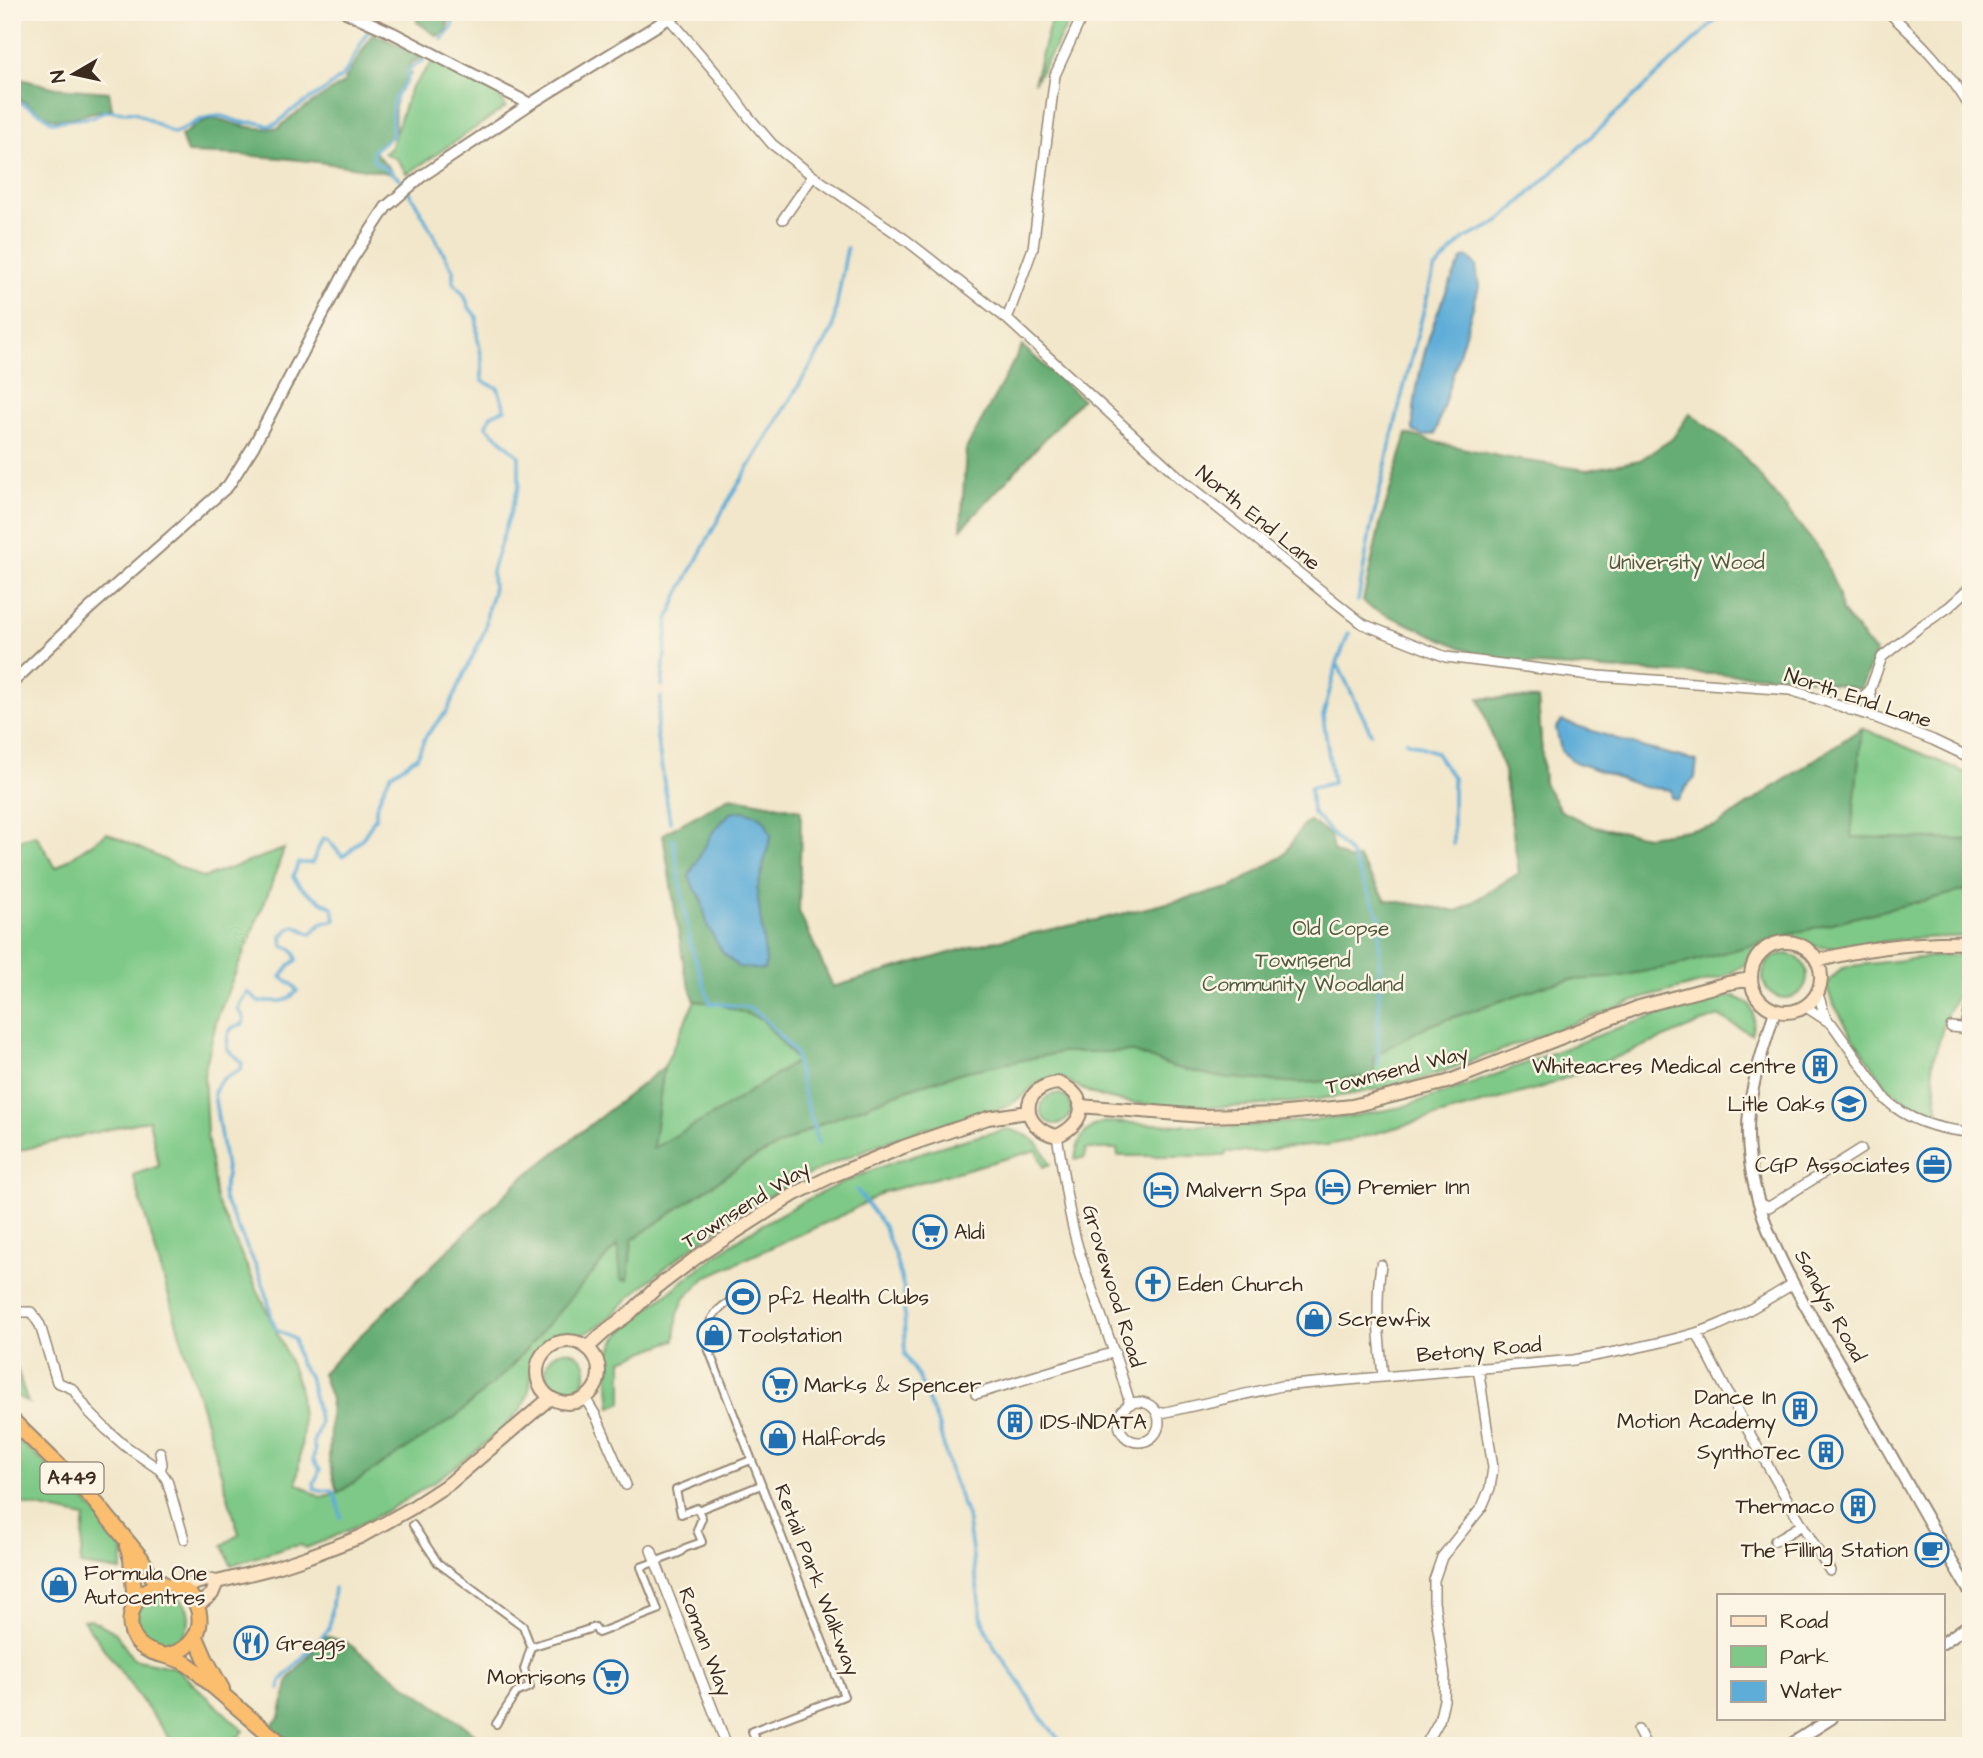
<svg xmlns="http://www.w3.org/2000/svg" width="1983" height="1758" viewBox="0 0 1983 1758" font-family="'Architects Daughter',sans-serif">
<rect width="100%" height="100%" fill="#fcf5e5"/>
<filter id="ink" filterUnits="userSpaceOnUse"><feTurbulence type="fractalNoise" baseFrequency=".0143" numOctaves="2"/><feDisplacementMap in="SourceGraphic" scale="14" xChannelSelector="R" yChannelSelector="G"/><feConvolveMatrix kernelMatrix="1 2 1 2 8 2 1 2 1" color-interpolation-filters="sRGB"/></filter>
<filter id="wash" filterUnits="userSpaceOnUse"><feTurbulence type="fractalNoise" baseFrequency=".00686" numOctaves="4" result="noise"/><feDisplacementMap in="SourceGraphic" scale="28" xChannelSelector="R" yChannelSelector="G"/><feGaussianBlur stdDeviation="1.57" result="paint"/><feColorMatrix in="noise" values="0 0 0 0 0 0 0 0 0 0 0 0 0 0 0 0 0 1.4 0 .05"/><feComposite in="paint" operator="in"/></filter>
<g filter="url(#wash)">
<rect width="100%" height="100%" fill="#f2e7cb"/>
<path fill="#7ec987" stroke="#5c7a52" stroke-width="2" d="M1053,12H1075L1034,83Z
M434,60L498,94L506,107L407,174L397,159L384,153L390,149L410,90Z
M1479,698L1538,699L1544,783L1561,811L1594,827L1647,836L1716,826L1862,728L1971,775V936L1901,939L1847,948L1818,947L1785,936L1762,943L1744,965L1723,977L1640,999L1423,1079C1329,1102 1231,1114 1134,1103C1117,1101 1100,1098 1084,1090C1074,1085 1067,1078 1055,1078C1036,1078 1023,1100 1005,1107C979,1116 951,1121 924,1129C874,1145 815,1169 769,1196C723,1222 679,1256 638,1290C625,1301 614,1316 600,1325C593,1330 584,1334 576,1336C563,1338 551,1337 541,1348C525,1367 538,1390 517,1414C505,1428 489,1440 474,1452C423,1493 367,1525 306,1548L301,1545L289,1547L231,1565L223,1545L239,1534L133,1175L159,1166L149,1120L12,1152V842L36,835L56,868L107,833L203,878L284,849L269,891L217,1018L204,1074L207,1134L216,1199L284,1348L299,1386L303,1429L297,1483L320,1497L337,1493L329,1461L331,1399L322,1373L519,1181L664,1067L695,1001L685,972L663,834L730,797L801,810L799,912L833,987L981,944L1097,920L1230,888L1283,856L1310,821L1330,835L1333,851L1351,861L1358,858L1386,900L1458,911L1519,873L1504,771Z
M1763 976a22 22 0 1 1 44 0a22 22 0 1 1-44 0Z
M1946,955H1971V974L1948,1011L1932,1064L1940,1122L1890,1091L1854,1039L1832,1001L1828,990L1830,980L1841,969L1851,966Z
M1734,996L1750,1004C1755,1015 1754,1022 1751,1034L1718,1016L1543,1087L1351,1140L1327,1145L1279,1148L1261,1152H1226L1225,1156H1118L1117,1149H1086L1085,1158L1075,1159C1077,1140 1085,1128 1103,1122L1234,1127L1348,1117L1402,1107L1474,1083L1615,1029L1673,1010L1715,998Z
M1041 1109a15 15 0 1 1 30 0a15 15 0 1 1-30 0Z
M1008,1129C1033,1136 1039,1140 1050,1164L1043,1167L1037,1150L884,1192L845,1214L706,1277L685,1298L678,1313L675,1340L622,1360V1402L611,1407C609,1386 605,1358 616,1339C623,1327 659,1300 672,1290C688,1277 705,1263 722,1251C806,1191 908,1151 1008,1129Z
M546 1371a20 20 0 1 1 40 0a20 20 0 1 1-40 0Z
M12,1354L28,1403L12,1393Z
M12,1436C53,1469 96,1505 124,1551L121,1571L80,1565L85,1517L12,1502Z
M137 1618a26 26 0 1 1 52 0a26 26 0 1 1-52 0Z
M90,1619L115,1632L133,1659L176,1668L244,1731L229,1746H175L83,1620Z"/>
<path fill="#66ad74" stroke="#506c49" stroke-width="2" d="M417,12H450L447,31L437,36L417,22Z
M373,33L423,57L411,63L409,69L411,74C392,93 394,106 395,131L374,151L394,174C326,161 256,154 187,153L181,136C190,130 200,121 211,119C222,118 229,123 239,125C251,128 266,129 279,128L291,117L343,83Z
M12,77L57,88L109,92L112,109C97,109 66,123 51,118C38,113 26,101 12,95Z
M1022,346L1082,399L961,529L966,449Z
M1690,413L1742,454L1822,553L1839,595L1841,610L1876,654L1860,689L1795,676L1671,673L1536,665L1487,659L1369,607L1363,601L1380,524L1407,434L1439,443L1508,458L1587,470L1640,460L1672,439Z
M1479,698L1538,699L1544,784L1561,811L1594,827L1647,836L1716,826L1862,728L1851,837L1971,840V890H1967L1832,923L1683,964L1611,978L1569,980L1544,986L1425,1027L1374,1056V1075L1332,1081L1299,1083L1217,1077L1173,1067L1133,1052H1063L963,1072L906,1090L823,1123L746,1162L632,1240L628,1280L621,1279L618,1244L508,1370L454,1418L338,1493L329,1461L331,1399L322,1373L519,1181L664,1067L653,1148L718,1112L797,1061L762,1019L715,1003L695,1001L685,972L663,834L730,797L801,810L799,912L833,987L981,944L1097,920L1230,888L1283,856L1304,824L1310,821L1330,835L1333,851L1351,861L1358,858L1386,900L1458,911L1519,873L1504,771Z
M326,1636L347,1643L492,1746H298L270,1727L280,1717L289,1679Z"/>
<path fill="#5eadd8" stroke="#4c6c7b" stroke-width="2" d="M1469,257L1476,266L1479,287L1435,434L1423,436L1413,431C1412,414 1415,399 1418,382C1426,338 1441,298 1463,258Z
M1562,721L1645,748L1697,761L1695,778L1687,786L1678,800L1672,799L1671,790L1643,787L1575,762L1561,751L1556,728Z
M743,811L757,815L765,821L771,835L757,891L766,962L764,970L739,967L723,953L708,927L700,895L694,888L689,876L712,833L730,813Z"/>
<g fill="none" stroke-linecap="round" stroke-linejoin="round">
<path stroke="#5eadd8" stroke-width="3.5" d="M442,39L452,28L454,12
M12,98L42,114L52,122L94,117L104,111L135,112L173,133C189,128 202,115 219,116C228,116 233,121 241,122C251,124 258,120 268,126L278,123L288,113L325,90L344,75L368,31
M1358,601L1370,532L1401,399L1434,270L1464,239L1499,222L1725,12
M1349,633L1337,663L1323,716L1333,783L1310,788L1312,812L1351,855L1380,918L1378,1065
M1337,663L1371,733
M662,686L668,620L679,593L727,503L832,331L847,248
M661,697L656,731L670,822
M1406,741L1435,752L1453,778V844
M673,839L690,943L710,1003L747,1007L762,1016L795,1053L800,1080L818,1143
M857,1190L883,1225L895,1256L904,1289L905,1355L919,1378L938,1424L950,1471L967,1516L982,1620L995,1648L1020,1683L1037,1712L1064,1746
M341,1517L336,1497L331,1490L320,1491L315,1489L314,1483L320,1470L313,1460L315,1450L313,1443L320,1423L309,1376L299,1363L294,1339L276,1329L272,1319L266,1292L255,1264L224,1199L223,1191L227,1175L214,1094C220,1075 227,1079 241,1069L242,1063L227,1049C228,1032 226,1028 243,1024L244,1018L238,1009L240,1003L248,992L259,1002C279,999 282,1007 297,991L293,985L281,977L290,965L297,960C295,951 293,948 283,946L282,936L289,929L295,926L311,934L322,923L335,920L333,908C319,899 302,892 293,877L298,863H312L323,838L328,840L342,856L349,852L365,835L376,816V808L382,792L390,775L417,757L426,736L447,711L485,630L488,608L493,592L492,571L519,485V456L486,426L491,415L505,409L498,388L482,381V359L477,335V317L470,309L464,295L453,282V270L416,203L399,178L373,160V151L393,135C391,115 390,96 407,82L409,69L424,60
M280,1689L281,1681L329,1629L334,1588"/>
</g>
</g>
<g filter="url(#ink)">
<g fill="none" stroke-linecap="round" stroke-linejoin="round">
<defs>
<path id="pedestrian" d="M735,1299C713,1309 704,1324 708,1348L844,1696L752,1731L757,1746
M698,1510L761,1485
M413,1525L438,1563L523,1626L531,1647L524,1669L530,1687L516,1693L496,1724
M531,1647C553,1639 574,1635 595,1627L598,1633L658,1610L641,1567L679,1553L685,1548L702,1542L697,1530L702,1518L697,1508L681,1514L676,1490L751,1460"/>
<path id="minor" d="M1888,12C1921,42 1948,70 1971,109
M669,18L722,80L748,116L772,144L813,176L906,240L1007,319L1179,477L1363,624L1446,657L1598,676L1790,690L1874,717L1933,740L1971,758
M783,219L813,176
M1007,319L1033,248L1055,75L1084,12
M1850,710L1870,690
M1874,717L1870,690L1882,657L1921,626L1949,607L1971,587
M1818,994L1826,1019
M1806,1007L1832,1024L1886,1100C1910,1122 1940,1130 1971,1132
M1951,1027L1971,1029
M1965,1027L1968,1012
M1057,1136C1064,1175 1068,1216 1080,1254C1096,1304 1116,1353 1130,1404
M1760,1204L1769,1207L1861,1149
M1381,1265C1375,1303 1379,1339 1383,1376
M12,1315L21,1312H31L40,1325L57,1382L73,1389L89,1412L107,1430L124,1445L160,1470L167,1480L184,1539
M1697,1333C1737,1414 1783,1494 1830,1571
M976,1394L1115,1352
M585,1398L596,1416L626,1485
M1119 1422a20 20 0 1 1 40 0a20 20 0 1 1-40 0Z
M1157,1414L1281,1386L1574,1360C1614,1352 1657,1345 1696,1333C1731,1323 1762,1302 1793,1284
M160,1452L162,1464L160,1470
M1775,1541L1802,1525
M651,1550L727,1746
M1638,1730L1646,1746
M1425,1746L1439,1721L1444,1700L1445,1676L1434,1602V1580L1442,1557L1482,1507L1490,1488L1493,1468L1478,1367"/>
<path id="tertiary" d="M346,12L393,33L530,104
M12,683L90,608L228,486L253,447L352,259L386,207L422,176L530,104L669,18L681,12
M1775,1011C1763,1051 1747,1093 1748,1135C1749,1226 1807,1306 1850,1382C1890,1453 1929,1524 1971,1594
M1943,1643L1971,1623
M1788,1746L1832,1718"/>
<path id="secondary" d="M1751 977a35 35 0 1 1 70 0a35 35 0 1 1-70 0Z
M1817,961C1867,947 1920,942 1971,943
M1058,1083C1091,1096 1086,1123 1057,1136C1019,1128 1019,1087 1058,1083Z
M1080,1106L1203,1116L1277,1114L1352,1106L1447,1082L1639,1007L1728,983L1751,979
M537 1372a31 31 0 1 1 62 0a31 31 0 1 1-62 0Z
M587,1348L608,1329L629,1314L656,1288L701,1254L795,1194L832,1176L903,1147L988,1118L1028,1112
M179,1588L206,1580L217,1582L277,1567L307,1557L360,1537L410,1509L450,1483L550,1398
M197,1606L212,1594L217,1582"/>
<path id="trunk" d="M12,1420L91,1497L141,1558L151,1575L165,1585
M127,1546L131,1559L135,1602
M196,1637L206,1660L222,1689
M168,1655C220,1643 202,1574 155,1587C134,1593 124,1620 135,1639C147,1657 170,1653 187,1664C197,1670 205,1680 215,1688C238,1708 261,1728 285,1746"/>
</defs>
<use href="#pedestrian" stroke="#968874" stroke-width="10"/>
<use href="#minor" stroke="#968874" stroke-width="12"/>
<use href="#tertiary" stroke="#968874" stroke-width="14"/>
<use href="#secondary" stroke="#968874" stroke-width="16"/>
<use href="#trunk" stroke="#968874" stroke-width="18"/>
<use href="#pedestrian" stroke="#fff" stroke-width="6"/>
<use href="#minor" stroke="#fff" stroke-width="9"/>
<use href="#tertiary" stroke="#fff" stroke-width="10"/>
<use href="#secondary" stroke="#fde5c5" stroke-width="12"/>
<use href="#trunk" stroke="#fbbd6e" stroke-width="14"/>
</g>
</g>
<defs>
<symbol id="building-ring" viewBox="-11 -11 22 22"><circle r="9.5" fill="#fcf5e5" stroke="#1f6fb2" stroke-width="1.5"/><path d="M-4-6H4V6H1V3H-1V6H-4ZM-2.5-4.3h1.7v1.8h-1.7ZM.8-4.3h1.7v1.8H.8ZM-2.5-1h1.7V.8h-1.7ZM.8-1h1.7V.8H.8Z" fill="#1f6fb2"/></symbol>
<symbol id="school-ring" viewBox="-11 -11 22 22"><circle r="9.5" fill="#fcf5e5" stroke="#1f6fb2" stroke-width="1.5"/><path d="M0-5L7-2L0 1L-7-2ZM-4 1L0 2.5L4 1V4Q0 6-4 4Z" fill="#1f6fb2"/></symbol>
<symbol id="office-ring" viewBox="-11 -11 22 22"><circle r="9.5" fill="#fcf5e5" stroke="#1f6fb2" stroke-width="1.5"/><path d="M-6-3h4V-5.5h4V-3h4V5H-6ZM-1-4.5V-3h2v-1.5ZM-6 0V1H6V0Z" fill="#1f6fb2"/></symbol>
<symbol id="hotel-ring" viewBox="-11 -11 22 22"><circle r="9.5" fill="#fcf5e5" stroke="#1f6fb2" stroke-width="1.5"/><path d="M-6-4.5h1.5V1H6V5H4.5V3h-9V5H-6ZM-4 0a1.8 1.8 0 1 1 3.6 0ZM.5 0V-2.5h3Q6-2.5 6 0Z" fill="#1f6fb2"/></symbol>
<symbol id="supermarket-ring" viewBox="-11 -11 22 22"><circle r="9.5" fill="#fcf5e5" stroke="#1f6fb2" stroke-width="1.5"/><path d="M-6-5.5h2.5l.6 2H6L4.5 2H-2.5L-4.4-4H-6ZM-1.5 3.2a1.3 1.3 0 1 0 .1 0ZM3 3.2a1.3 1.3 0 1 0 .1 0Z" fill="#1f6fb2"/></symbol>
<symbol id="church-ring" viewBox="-11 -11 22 22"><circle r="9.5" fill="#fcf5e5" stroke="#1f6fb2" stroke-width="1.5"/><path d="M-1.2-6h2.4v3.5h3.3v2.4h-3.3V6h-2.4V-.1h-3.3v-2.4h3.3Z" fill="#1f6fb2"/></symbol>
<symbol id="stadium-ring" viewBox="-11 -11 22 22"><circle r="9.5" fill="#fcf5e5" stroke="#1f6fb2" stroke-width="1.5"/><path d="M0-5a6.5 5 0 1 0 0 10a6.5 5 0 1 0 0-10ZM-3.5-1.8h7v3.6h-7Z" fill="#1f6fb2"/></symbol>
<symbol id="shop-ring" viewBox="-11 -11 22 22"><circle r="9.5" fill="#fcf5e5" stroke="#1f6fb2" stroke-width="1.5"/><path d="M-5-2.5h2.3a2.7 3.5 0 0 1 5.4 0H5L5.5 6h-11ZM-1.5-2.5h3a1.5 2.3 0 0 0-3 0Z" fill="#1f6fb2"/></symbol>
<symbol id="cafe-ring" viewBox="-11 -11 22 22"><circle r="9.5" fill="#fcf5e5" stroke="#1f6fb2" stroke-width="1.5"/><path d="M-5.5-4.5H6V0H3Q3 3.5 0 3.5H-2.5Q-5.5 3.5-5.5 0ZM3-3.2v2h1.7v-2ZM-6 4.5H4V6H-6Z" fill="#1f6fb2"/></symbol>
<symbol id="restaurant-ring" viewBox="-11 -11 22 22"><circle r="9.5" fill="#fcf5e5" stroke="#1f6fb2" stroke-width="1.5"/><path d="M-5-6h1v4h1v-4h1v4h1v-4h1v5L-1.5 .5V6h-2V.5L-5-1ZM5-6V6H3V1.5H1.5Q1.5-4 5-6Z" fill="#1f6fb2"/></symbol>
</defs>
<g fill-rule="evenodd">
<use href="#building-ring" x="1801" y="1047" width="38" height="38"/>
<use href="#school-ring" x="1830" y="1085" width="38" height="38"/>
<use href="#office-ring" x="1915" y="1146" width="38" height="38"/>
<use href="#hotel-ring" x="1314" y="1168" width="38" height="38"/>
<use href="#hotel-ring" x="1142" y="1171" width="38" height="38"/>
<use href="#supermarket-ring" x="911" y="1213" width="38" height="38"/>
<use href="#church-ring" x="1134" y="1265" width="38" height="38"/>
<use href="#stadium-ring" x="724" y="1278" width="38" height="38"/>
<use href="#shop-ring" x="1295" y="1300" width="38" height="38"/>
<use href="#shop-ring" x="695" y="1316" width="38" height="38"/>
<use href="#supermarket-ring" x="761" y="1366" width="38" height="38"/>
<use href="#building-ring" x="1781" y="1390" width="38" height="38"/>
<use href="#building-ring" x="996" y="1403" width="38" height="38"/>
<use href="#shop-ring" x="759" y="1419" width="38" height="38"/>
<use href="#building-ring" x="1807" y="1433" width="38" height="38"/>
<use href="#building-ring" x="1839" y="1487" width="38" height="38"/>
<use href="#cafe-ring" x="1913" y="1531" width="38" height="38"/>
<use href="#shop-ring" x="40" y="1566" width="38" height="38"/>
<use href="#restaurant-ring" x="232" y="1624" width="38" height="38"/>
<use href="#supermarket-ring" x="592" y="1658" width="38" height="38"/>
</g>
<g text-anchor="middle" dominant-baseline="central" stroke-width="5" stroke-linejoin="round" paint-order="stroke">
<rect fill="#fcf5e5" stroke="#75675a" stroke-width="2" x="40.5" y="1462.5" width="63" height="31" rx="5"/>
<g font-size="19" font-weight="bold" fill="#3b2a1e">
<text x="72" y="1478">A449</text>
</g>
<g font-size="21" fill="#3b2a1e" stroke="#fcf5e5">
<text transform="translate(1258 518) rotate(39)">North End Lane</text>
<text transform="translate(1858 698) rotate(18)">North End Lane</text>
<text transform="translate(1397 1070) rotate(-14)">Townsend Way</text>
<text transform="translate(746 1205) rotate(-32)">Townsend Way</text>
<text transform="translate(1113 1286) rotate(73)">Grovewood Road</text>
<text transform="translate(1830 1306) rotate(61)">Sandys Road</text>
<text transform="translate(1479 1350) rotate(-5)">Betony Road</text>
<text transform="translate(817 1580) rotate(69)">Retail Park Walkway</text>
<text transform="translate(705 1642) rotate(69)">Roman Way</text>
</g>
<g font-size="21" fill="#4f5a3e" stroke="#fcf5e5">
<text x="1687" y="562">University Wood</text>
<text x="1341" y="928">Old Copse</text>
<text x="1303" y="960">Townsend<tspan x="1303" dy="24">Community Woodland</tspan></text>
</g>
<g font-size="21" fill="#3b2a1e" stroke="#fcf5e5" text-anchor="start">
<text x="1796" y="1066" text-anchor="end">Whiteacres Medical centre</text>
<text x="1825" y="1104" text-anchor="end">Litle Oaks</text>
<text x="1910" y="1165" text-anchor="end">CGP Associates</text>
<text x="1358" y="1187">Premier Inn</text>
<text x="1186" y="1190">Malvern Spa</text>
<text x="954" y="1232">Aldi</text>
<text x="1178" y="1284">Eden Church</text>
<text x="768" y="1297">pf2 Health Clubs</text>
<text x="1338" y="1319">Screwfix</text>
<text x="738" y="1335">Toolstation</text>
<text x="804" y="1385">Marks &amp; Spencer</text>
<text x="1776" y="1397" text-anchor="end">Dance In<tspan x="1776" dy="24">Motion Academy</tspan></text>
<text x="1040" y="1422">IDS-INDATA</text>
<text x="802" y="1438">Halfords</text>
<text x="1801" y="1452" text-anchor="end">SynthoTec</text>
<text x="1834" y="1506" text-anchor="end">Thermaco</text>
<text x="1908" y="1550" text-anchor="end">The Filling Station</text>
<text x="84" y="1573">Formula One<tspan x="84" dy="24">Autocentres</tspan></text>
<text x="276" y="1643">Greggs</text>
<text x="586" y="1677" text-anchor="end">Morrisons</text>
</g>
</g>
<rect width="1983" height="1758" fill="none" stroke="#fcf5e5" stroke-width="42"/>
<rect x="1717" y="1594" width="228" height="126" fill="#fcf5e5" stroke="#afa495" stroke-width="2"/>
<rect x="1731" y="1616" width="35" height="10" fill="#fde5c5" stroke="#afa495" stroke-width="2"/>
<text x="1780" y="1628" font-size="21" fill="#3b2a1e">Road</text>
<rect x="1731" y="1646" width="35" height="21" fill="#7ec987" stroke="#afa495" stroke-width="2"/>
<text x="1780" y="1664" font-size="21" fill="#3b2a1e">Park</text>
<rect x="1731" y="1681" width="35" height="21" fill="#5eadd8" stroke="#afa495" stroke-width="2"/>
<text x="1780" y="1698" font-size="21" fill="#3b2a1e">Water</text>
<g transform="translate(74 74) rotate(261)" stroke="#fcf5e5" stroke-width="5" paint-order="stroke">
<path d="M0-5L12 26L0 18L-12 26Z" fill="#3b2a1e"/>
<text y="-10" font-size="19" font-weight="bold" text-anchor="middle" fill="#3b2a1e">N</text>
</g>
</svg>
